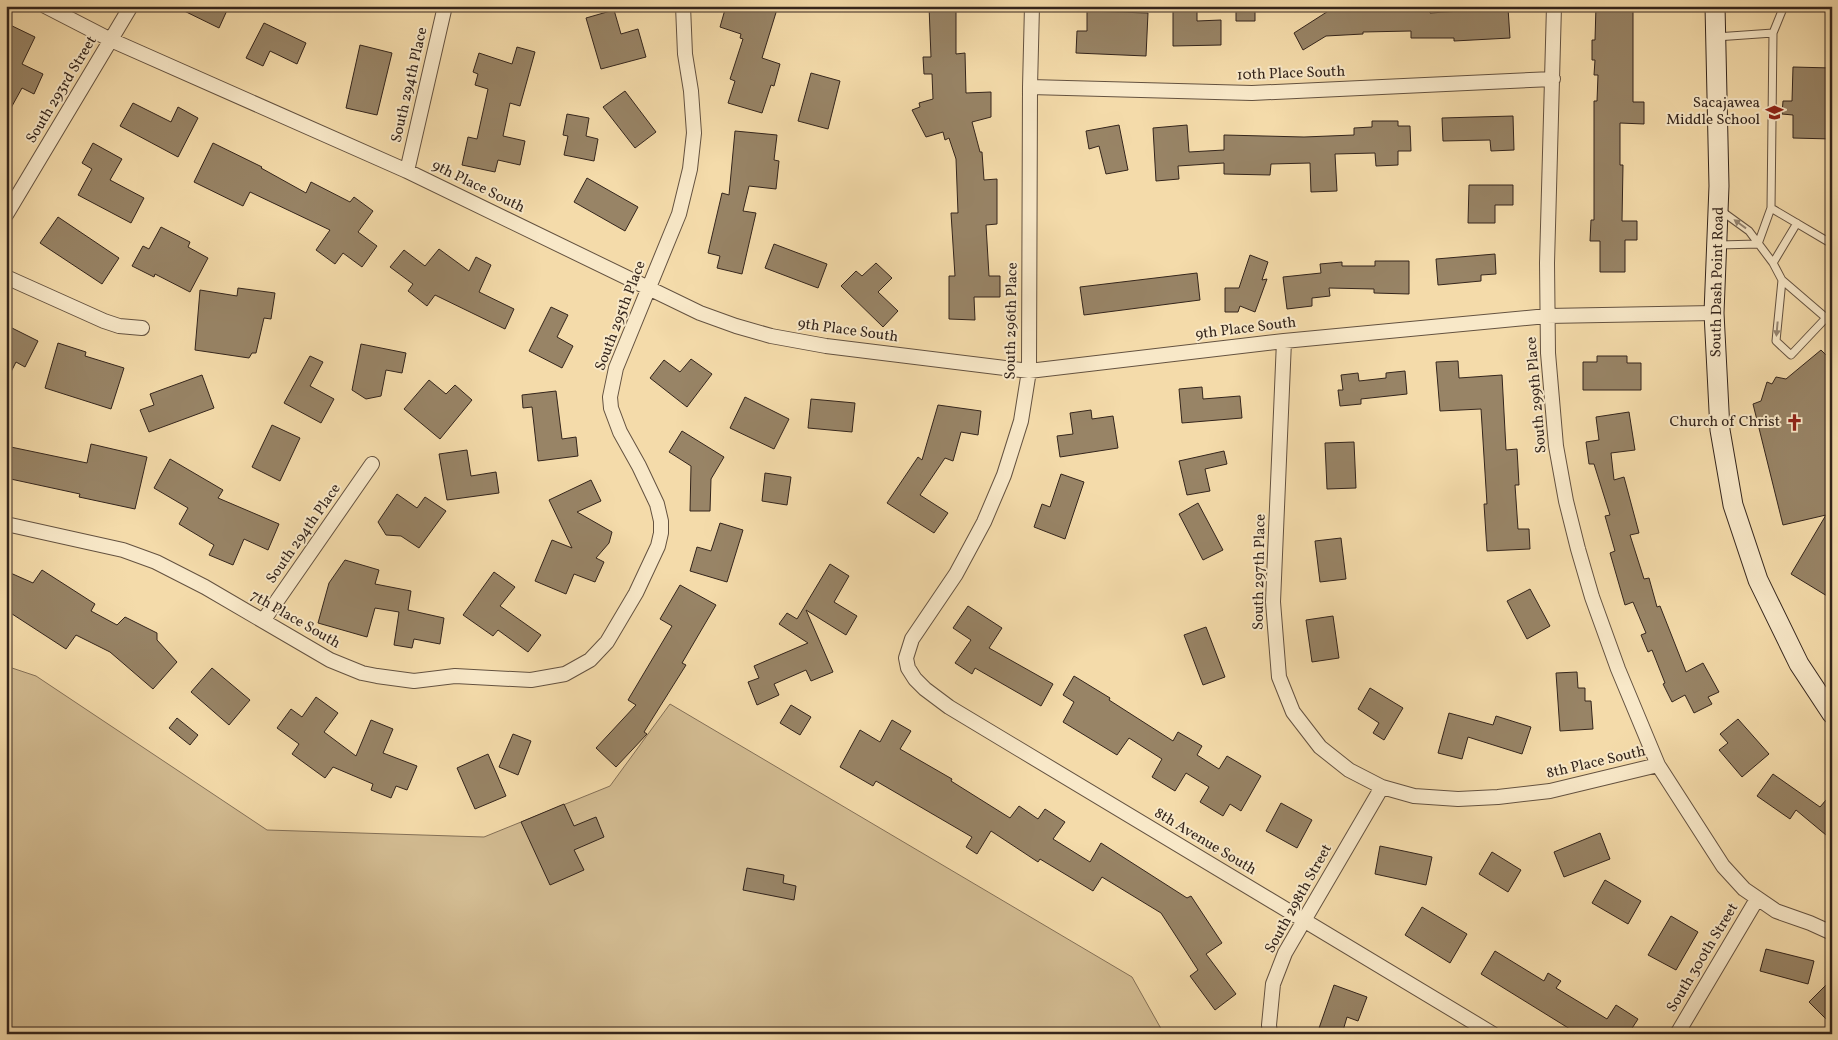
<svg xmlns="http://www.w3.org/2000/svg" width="1838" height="1040" viewBox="0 0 1838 1040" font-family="Vollkorn,serif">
<rect width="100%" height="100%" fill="#f4dbaa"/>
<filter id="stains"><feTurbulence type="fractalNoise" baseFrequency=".004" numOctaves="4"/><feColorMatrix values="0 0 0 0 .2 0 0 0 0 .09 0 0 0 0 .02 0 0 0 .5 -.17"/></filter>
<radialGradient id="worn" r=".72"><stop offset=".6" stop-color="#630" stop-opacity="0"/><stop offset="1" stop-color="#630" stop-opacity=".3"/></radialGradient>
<path fill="#d3bc92" stroke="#847057" d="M6,666L36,676L267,830L484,837L610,786L670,704L1132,977L1164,1034H6Z"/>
<path fill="#988466" stroke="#34251c" d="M174,6H229L219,28Z
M726,6H778L762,58L780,64L774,86L771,85L762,113L728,103L735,81L730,79L743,39L740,38L741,34L720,27Z
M929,6H956V54L965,53L966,93L991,92V117L972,122L980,152H982L984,180L997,179V224L986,225L989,276H1000V297H974L975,320L949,319V276H955L951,213H958L956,159L949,138L945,140L943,132L926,137L912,110L920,107L919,103L933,99L932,74H924L923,57H931Z
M1236,6H1255V21H1236Z
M1430,6V13L1508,8L1510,38L1454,41V38H1411V31L1363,32V34L1326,36L1303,50L1294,33L1333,8Z
M1596,6H1621V8L1633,9V102H1644V124L1620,123V165H1623L1622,221H1637V240H1625V272H1600V241H1590L1591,220H1594V101H1597L1598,75H1594L1595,60H1592V40H1595Z
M1197,8V21L1221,20V45L1173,46V9Z
M614,10L621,34L638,29L646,57L601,69L586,18Z
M1087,11L1148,13L1146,56L1076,53L1077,31H1087Z
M6,23L35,37L22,64L43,74L34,94L22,88L6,117Z
M264,23L306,43L297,64L270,51L263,66L246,58Z
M360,45L392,53L377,115L346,108Z
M517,47L535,52L520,106L510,103L503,136L525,141L520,165L498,160L495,172L462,165L468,137L477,139L488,89L475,85L478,74L473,72L479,53L512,64Z
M1793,67L1832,68V139L1793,138V115L1782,114L1783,101H1792Z
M811,73L840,81L828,129L798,121Z
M625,91L656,132L635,148L603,107Z
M133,103L171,122L178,107L198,118L178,157L120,126Z
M567,114L589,118L586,136L598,139L594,161L564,155L568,136L563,135Z
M1513,116L1514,150L1491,151L1490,140L1443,141L1442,118Z
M1372,121H1398V126H1410L1411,151H1398V165L1376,166L1375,153L1335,154L1337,191L1311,192L1310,163L1271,164L1270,175L1224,174V163L1178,166L1179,179L1156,181L1153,128L1187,125L1189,152L1224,150V135L1304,137L1354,135V128L1372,127Z
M1119,125L1128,170L1106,174L1099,146L1089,149L1086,131Z
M735,131L777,135L774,160L779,161L776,189L749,186L743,211L756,213L742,274L717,268L720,256L708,253L722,193L729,195Z
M93,143L122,159L110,180L144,198L131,223L78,195L92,169L82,163Z
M213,143L262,167L261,168L306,193L311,182L350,202L354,197L373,211L358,232L377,246L362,267L343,253L335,264L316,250L330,230L250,192L243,206L194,182Z
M587,178L638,207L625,231L574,202Z
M1469,185H1513V205H1495V223H1468Z
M58,217L119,258L102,284L40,243Z
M161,227L190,242L188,247L208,258L190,292L155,274L154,277L132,266L143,246L149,249Z
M774,244L827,264L818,288L765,268Z
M439,249L469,271L476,257L491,265L479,292L514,309L505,329L435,295L427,306L408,291L413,284L390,267L404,250L425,266Z
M1495,254L1496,274L1481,275V281L1438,285L1436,259Z
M1250,255L1268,262L1262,280L1267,279L1255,312L1240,306L1238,312H1225V288H1239Z
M1375,261H1409V294L1374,293V289L1329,288L1330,296L1312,298V306L1287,309L1283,277L1321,273L1320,264L1342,262V266H1375Z
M876,263L892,278L878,292L898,311L883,327L841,286L856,271L862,276Z
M1197,273L1200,300L1084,315L1080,287Z
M238,288L275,293L271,319L264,318L256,353H252L249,358L195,350L200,290L237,296Z
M551,307L568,315L557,337L573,346L562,368L529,351Z
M6,325L38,341L25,367L16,362L6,382Z
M58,343L86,352L85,356L124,368L111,409L45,388Z
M361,344L406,353L402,373L386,370L381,396L366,399L352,390Z
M1821,350L1832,361V599L1791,574L1826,515L1783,525L1753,404L1761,401L1767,382L1772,384L1776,377L1786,379Z
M310,356L323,362L310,386L334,399L321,423L284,403Z
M1597,356H1627V363H1641V390H1583V362H1597Z
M691,359L712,374L687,407L650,378L664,360L680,372Z
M1458,361L1459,378L1502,375L1506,450L1517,449L1519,485H1515L1518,529H1529L1530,549L1487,551L1484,504H1487L1481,409L1440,411L1436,362Z
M1405,371L1407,394L1361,399V404L1340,406L1338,390H1343L1341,375L1358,373L1359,381L1386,378V373Z
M202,375L214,408L149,432L140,410L154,405L150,394Z
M429,380L446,394L455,385L472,400L440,439L404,409Z
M1202,387L1203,399L1240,396L1242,418L1182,423L1179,389Z
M556,391L562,439L576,437L578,456L538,461L532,407L523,408L522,395Z
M745,397L789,419L774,449L730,428Z
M811,399L855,403L852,432L808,428Z
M938,405L981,411L978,435L961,432L953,461L945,458L920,495L948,513L934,533L887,503L918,457L922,460Z
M1091,410L1092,419L1113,416L1118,448L1060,457L1057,436L1073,434L1070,413Z
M1629,412L1635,450L1611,453L1614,480L1624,477L1639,533L1630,535L1644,579L1649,578L1657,607L1660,606L1686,672L1703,663L1719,692L1708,697L1712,704L1694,713L1685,695L1672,702L1663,684L1665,683L1652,650L1648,652L1641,635L1646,633L1633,602L1625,605L1610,553L1615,551L1605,516L1610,515L1594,464H1589L1586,442L1599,440L1596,417Z
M272,425L300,438L280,481L252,467Z
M682,431L724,457L711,479L710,511H690L691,466L669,452Z
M1354,442L1356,488L1327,489L1325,443Z
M91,444L147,457L135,509L79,497L80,494L6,478V446L87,463Z
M467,450L471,476L496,472L499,493L447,500L439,454Z
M1224,451L1227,464L1205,469L1210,491L1187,495L1179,461Z
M170,459L223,490L218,498L279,524L268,550L244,539L233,565L209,555L214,545L179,524L188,508L154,488Z
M765,473L791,477L787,505L762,501Z
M1061,474L1084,482L1065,539L1034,527L1042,504L1050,507Z
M591,480L601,501L577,512L612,532L609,543L596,558L604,562L595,582L574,574L566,594L535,581L552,540L572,548L549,500Z
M397,494L417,508L425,497L446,511L419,548L401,536L386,535L378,522Z
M1198,503L1223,550L1203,560L1179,514Z
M720,523L743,530L727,582L690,571L697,547L711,551Z
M1341,538L1346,579L1320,582L1315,541Z
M345,560L379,570L375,584L411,591L408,610L444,618L440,644L414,639L412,648L394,645L399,612L375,608L367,637L318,623L329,583Z
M830,564L849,576L834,602L857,616L846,635L806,610L833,672L811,681L806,670L774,684L779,695L757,705L748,682L759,678L754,666L808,643L779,624L787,613L797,619Z
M42,570L95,604L91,611L117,625L125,617L157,633V640L177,662L153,689L110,652L76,635L66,649L6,610V571L33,583Z
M494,572L515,587L500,606L541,635L528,652L498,630L493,636L463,615Z
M680,585L716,605L682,663L686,665L644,732L647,734L616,767L596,748L636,705L628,700L672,626L660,619Z
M1530,589L1550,626L1527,639L1507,601Z
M968,606L1002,628L989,648L1053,684L1041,706L975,668L972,674L955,663L971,640L953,628Z
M1333,616L1339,658L1312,662L1306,620Z
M1206,627L1225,677L1203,685L1184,635Z
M212,668L250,700L229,725L191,692Z
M1577,672L1578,688H1585V701H1591L1593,729L1560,731L1556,673Z
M1074,676L1110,698L1109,700L1173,741L1178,732L1202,746L1197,755L1219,769L1227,756L1261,776L1241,811L1230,804L1223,816L1200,802L1209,787L1186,773L1175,791L1152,777L1162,759L1129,738L1117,755L1063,722L1074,702L1063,695Z
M1370,688L1403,708L1384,740L1373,733L1379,723L1358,709Z
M316,697L338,713L324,732L356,756L371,720L393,729L383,753L417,766L407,790L396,786L391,798L371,790L373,784L333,767L325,778L292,754L299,744L277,728L291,709L302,717Z
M791,705L811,717L800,735L780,723Z
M1449,713L1493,725L1496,716L1531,727L1522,754L1468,737L1462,759L1438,753Z
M177,718L198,735L190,745L169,728Z
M1738,719L1769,754L1742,777L1719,750L1728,743L1720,734Z
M892,720L911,731L900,749L952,779L951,781L1010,818L1019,806L1038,819L1045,809L1065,822L1053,839L1090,862L1101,843L1187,898L1191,896L1222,943L1206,954L1236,994L1215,1010L1190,976L1198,970L1161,913L1102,877L1093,891L1040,859L1038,862L991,831L977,854L966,847L972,837L876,781L873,786L840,767L860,730L880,742Z
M513,734L531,741L518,775L499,767Z
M488,754L506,796L475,809L457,768Z
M1773,774L1820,807L1832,793V840L1796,810L1790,819L1757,796Z
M1281,803L1312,820L1297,848L1266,831Z
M564,804L574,826L596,817L604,837L574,850L584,870L550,885L521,822Z
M1600,833L1610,859L1564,877L1554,852Z
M1380,846L1432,857L1426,885L1375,874Z
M1492,852L1521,870L1508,892L1479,874Z
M747,868L784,875L783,883L796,886L794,900L743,890Z
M1605,880L1641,901L1628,924L1592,903Z
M1422,907L1467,934L1450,963L1405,935Z
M1671,916L1698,932L1676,970L1648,955Z
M1766,949L1814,961L1808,984L1760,971Z
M1495,951L1544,981L1548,973L1561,981L1556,988L1607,1019L1616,1005L1638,1019L1629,1033L1631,1034H1578L1481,974Z
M1832,979V1025L1809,1002Z
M1334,985L1367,997L1358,1021L1347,1017L1342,1034H1317Z"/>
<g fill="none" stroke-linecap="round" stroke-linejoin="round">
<defs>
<path id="lane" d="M1773,33L1784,6
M1716,37L1773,33L1771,208L1758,244
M1771,208L1832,244
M1720,210L1749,231L1773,263L1782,280L1832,323
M1719,245L1758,244
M1773,263L1797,223
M1782,280L1776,341L1791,355L1825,319"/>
<path id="street" d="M45,6L111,40L407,171L700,313L736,326L771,336L826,346L1029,371L1284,341L1547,316L1714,313
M1032,6L1030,87L1029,371L1021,421L1004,475L984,522L956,574L912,639L906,658L908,668L915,679L925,689L949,707L1493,1034
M1554,6L1547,263L1548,353L1556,446L1566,501L1578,549L1592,597L1618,669L1658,765L1723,866L1744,889L1776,911L1810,923L1832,933
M1030,87L1252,93L1553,79
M407,171L445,6
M6,215L131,6
M6,277L104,321L119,326L142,328
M1284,341L1273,602L1279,677L1293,712L1320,747L1349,770L1382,787L1414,796L1458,799L1498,797L1550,791L1658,765
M6,524L123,550L156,562L205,587L330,660L362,673L377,676L414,681L455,676L531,680L565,674L590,660L607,642L636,593L658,546L661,533V521L657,504L639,466L620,432L611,408L610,397L616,368L679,214L690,169L694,133L691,91L685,54L683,6
M263,621L372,464
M1270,1034L1269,1025L1273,984L1285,953L1382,787
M1677,1034L1757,899"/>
<path id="secondary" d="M1715,6L1719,186L1714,313L1720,430L1733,505L1758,580L1799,664L1832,714"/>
</defs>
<use href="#lane" stroke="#645240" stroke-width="9"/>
<use href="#street" stroke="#645240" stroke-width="16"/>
<use href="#secondary" stroke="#34251c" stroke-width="21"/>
<use href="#lane" stroke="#f8e8c8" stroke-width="7"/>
<use href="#street" stroke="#f8e8c8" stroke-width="14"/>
<use href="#secondary" stroke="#f8e8c8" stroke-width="19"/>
</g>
<defs><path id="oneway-solid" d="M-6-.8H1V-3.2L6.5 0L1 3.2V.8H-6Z" transform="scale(1.25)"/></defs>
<g fill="#968672">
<use href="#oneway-solid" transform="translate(1740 224) rotate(-144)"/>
<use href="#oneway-solid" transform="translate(1777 329) rotate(95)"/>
</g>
<defs>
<symbol id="school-bare" viewBox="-9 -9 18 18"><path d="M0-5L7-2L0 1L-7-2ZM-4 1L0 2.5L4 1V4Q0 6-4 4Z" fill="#8f2418" stroke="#f8e8c8" stroke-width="2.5" paint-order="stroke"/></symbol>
<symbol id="church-bare" viewBox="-9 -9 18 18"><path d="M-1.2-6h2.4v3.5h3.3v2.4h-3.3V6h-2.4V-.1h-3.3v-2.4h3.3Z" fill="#8f2418" stroke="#f8e8c8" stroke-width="2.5" paint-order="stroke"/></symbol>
</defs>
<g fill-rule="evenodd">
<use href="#school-bare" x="1762" y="100" width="25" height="25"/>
<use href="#church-bare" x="1782" y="410" width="25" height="25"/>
</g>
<g text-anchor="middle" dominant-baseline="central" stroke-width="4" stroke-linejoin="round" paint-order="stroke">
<g font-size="15" fill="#34251c" stroke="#f8e8c8">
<text transform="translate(1291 74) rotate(-2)">10th Place South</text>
<text transform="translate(410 85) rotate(-77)">South 294th Place</text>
<text transform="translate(62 90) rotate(-59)">South 293rd Street</text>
<text transform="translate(478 187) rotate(26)">9th Place South</text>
<text transform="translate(1718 282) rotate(-89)">South Dash Point Road</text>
<text transform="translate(621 316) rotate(-69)">South 295th Place</text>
<text transform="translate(1012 321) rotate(-89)">South 296th Place</text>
<text transform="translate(1246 329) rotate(-7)">9th Place South</text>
<text transform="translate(848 331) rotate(8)">9th Place South</text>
<text transform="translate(1537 395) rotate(-95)">South 299th Place</text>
<text transform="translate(304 534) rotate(-55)">South 294th Place</text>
<text transform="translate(1260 572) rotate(-89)">South 297th Place</text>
<text transform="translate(295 620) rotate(30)">7th Place South</text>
<text transform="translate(1596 763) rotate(-13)">8th Place South</text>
<text transform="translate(1205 842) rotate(31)">8th Avenue South</text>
<text transform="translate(1299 899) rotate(-61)">South 298th Street</text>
<text transform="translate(1703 958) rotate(-59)">South 300th Street</text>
</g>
<g font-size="15" fill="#34251c" stroke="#f8e8c8" text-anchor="end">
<text x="1760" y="103">Sacajawea<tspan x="1760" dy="17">Middle School</tspan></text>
<text x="1780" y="422">Church of Christ</text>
</g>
</g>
<rect width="1838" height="1040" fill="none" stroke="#f4dbaa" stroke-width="25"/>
<rect x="8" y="8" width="1823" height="1025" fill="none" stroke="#34251c" stroke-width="2.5"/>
<rect x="12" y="12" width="1813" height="1015" fill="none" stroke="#34251c"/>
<rect width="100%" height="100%" filter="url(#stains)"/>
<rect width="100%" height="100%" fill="url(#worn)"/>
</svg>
